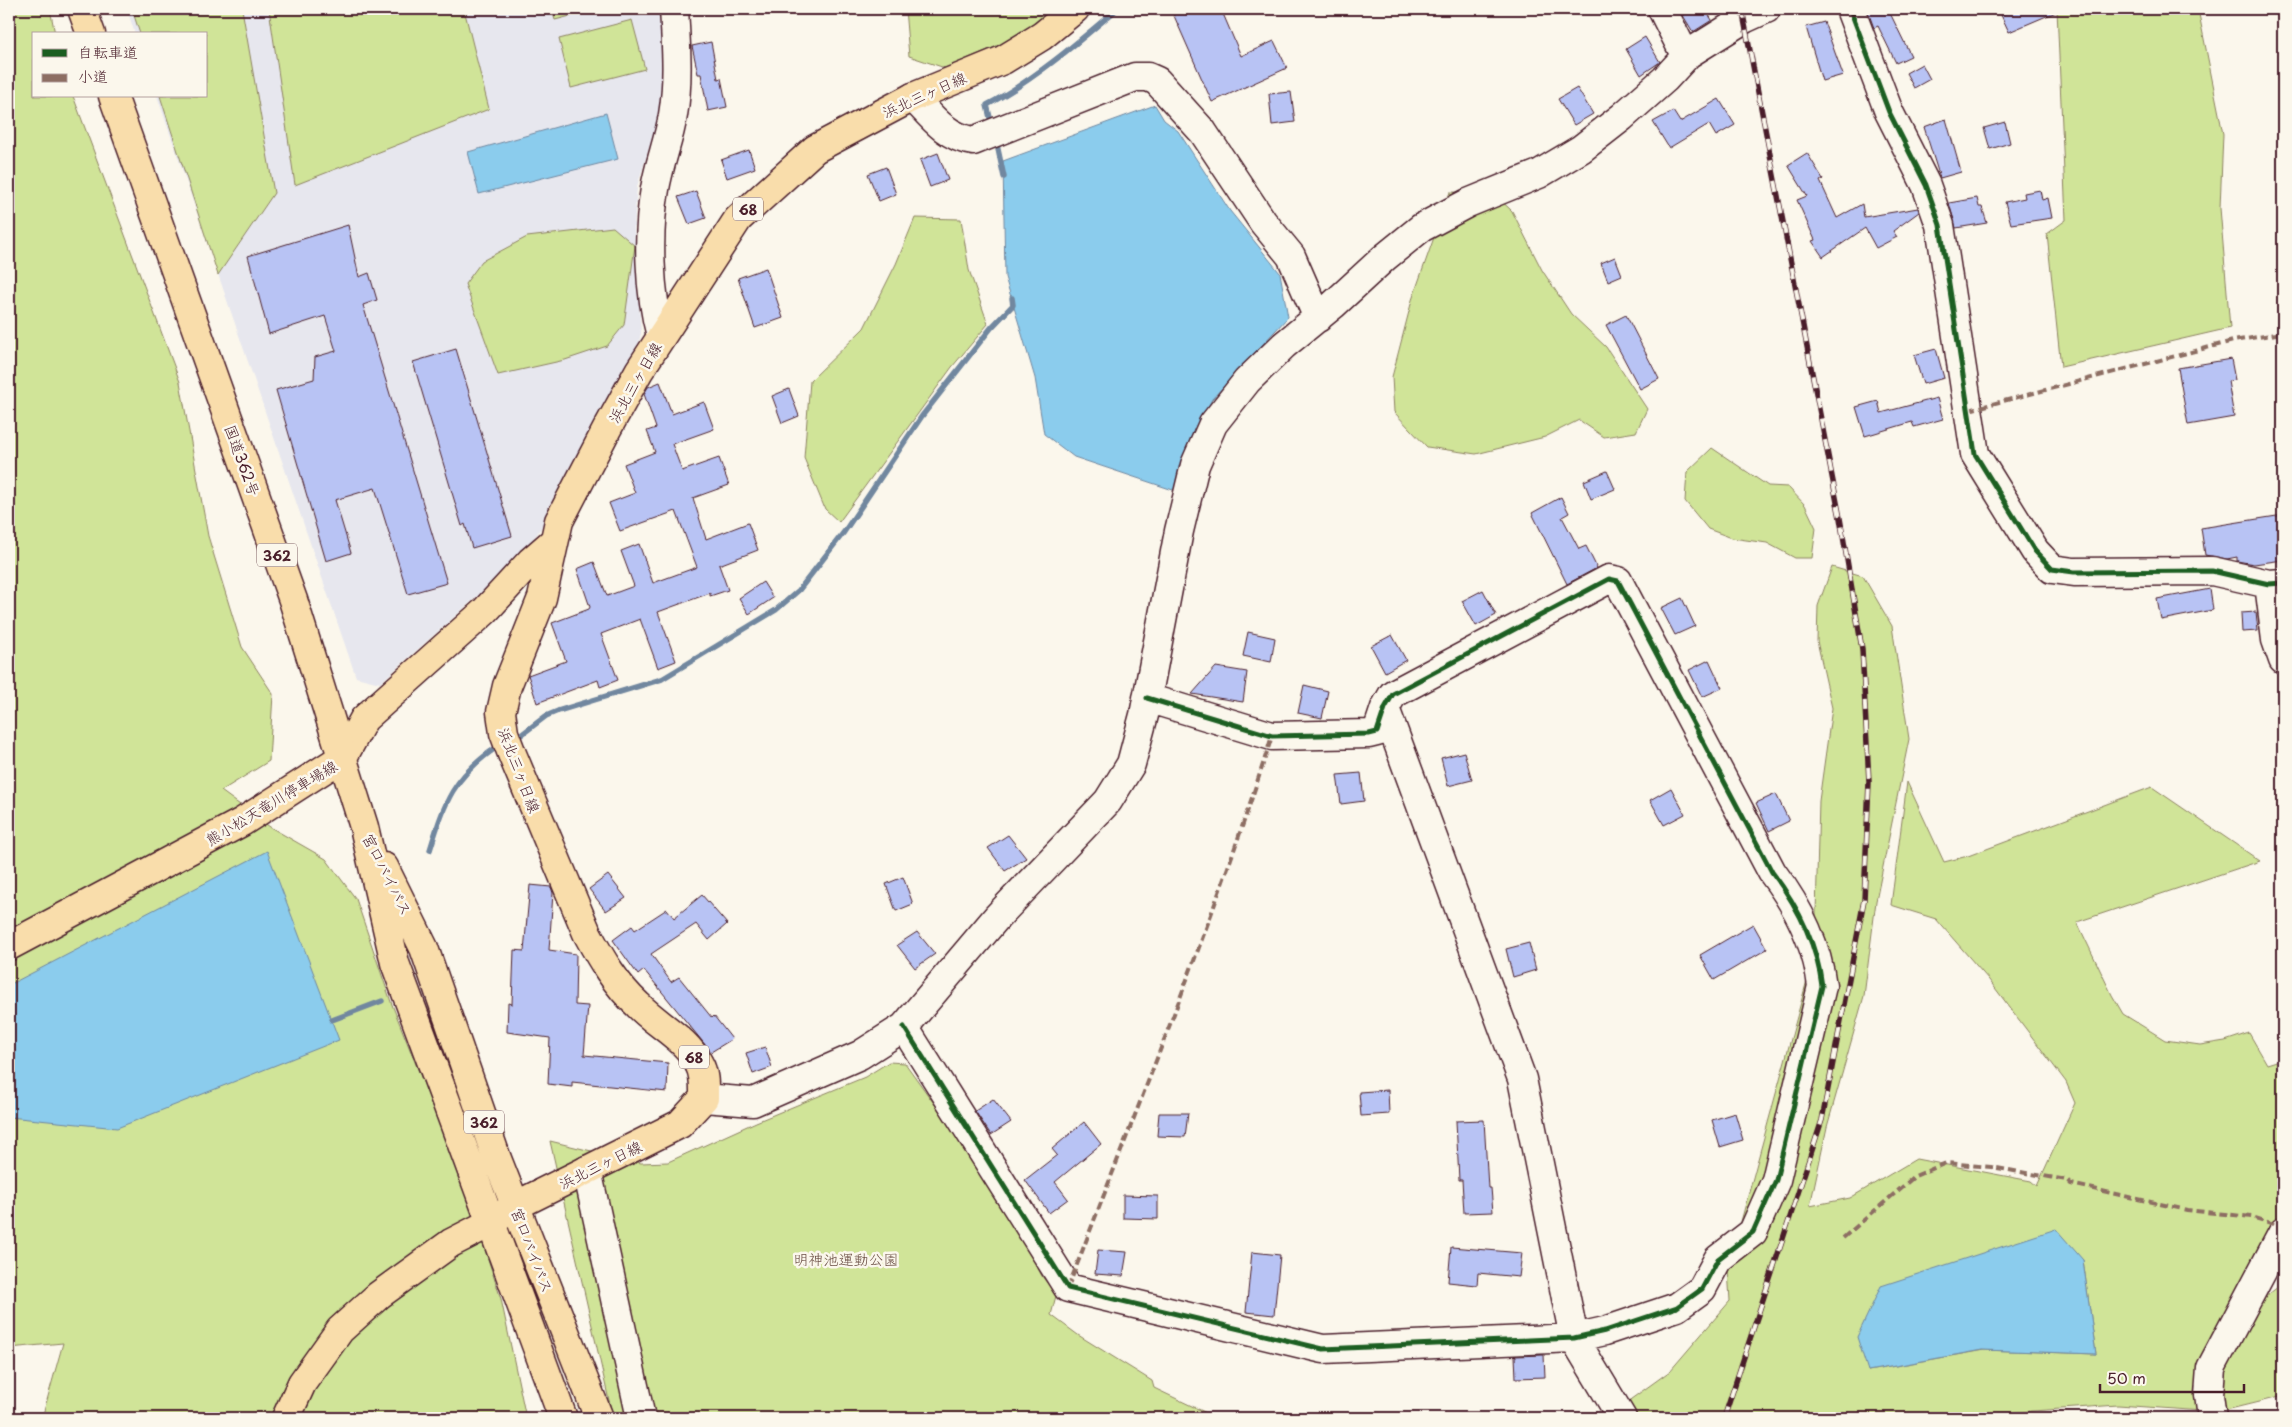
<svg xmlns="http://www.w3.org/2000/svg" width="2292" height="1427" viewBox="0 0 2292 1427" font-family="'Playpen Sans','Klee One',sans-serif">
<rect width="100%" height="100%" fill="#fbf7ec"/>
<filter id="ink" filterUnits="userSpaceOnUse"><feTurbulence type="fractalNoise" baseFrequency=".02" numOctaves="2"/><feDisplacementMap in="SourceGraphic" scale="10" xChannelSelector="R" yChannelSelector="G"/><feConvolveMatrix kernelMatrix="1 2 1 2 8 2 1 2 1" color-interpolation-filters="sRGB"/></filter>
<g filter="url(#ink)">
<path fill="#e7e7ee" d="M127,9H660L664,68L661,98L659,116L637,187L634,227L641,333L636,355L569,483L537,534L500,576L380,683L356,677L157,96H206V34H135Z"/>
<path fill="#d0e498" stroke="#8d8262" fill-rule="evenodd" d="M9,9H50L55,34H34V96H73L180,382L208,536L242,647L273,694L269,761L221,791L270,827L326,859L356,899L391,1002L463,1182L501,1299L526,1418H42L63,1343L9,1348Z
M132,9H242L274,193L218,275L160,96H206V34H140Z
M269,9H464L489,109L295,185Z
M552,9H598L555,20Z
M905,9H1075L1064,18L945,68L909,56Z
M2057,9H2198L2223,134L2220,208L2230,328L2061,367L2047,234L2066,220Z
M632,20L645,69L571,88L559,39Z
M1450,192L1493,193L1512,211L1542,270L1571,314L1606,347L1647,409L1636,432L1604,437L1579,420L1545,437L1476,454L1427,447L1394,412L1392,377L1412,300Z
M915,218L961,219L969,270L988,324L952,367L839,522L825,509L804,458L810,381L864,328L896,264Z
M613,227L635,246L624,325L607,346L565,360L498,375L465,284L482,261L527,237Z
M1712,448L1768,486L1788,487L1805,505L1816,528L1812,558H1795L1767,543L1732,538L1708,529L1685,501L1687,472Z
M1832,567L1863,576L1892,626L1909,739L1876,901L1864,996L1827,1127L1810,1206L1850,1198L1916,1159L2031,1181L2037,1186L2075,1103L2066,1082L1989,980L1936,919L1891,905L1907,782L1944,862L1968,856L2152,787L2260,861L2077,922L2112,995L2123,1014L2165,1040L2200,1045L2225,1041L2249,1033L2267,1064L2283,1059V1232L2256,1304L2283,1283V1396L2218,1412L2118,1405L1990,1414L1980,1418H1634L1635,1411L1627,1402L1670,1371L1730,1301L1728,1269L1815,951L1819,801L1832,708L1817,641L1818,606ZM2083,1260L2096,1354L1984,1350L1868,1371Z
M889,1062L905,1063L1035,1244C1036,1268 1039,1277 1057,1292L1051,1315L1078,1335L1152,1381L1154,1388L1217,1418H613L550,1141L641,1163L668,1162L756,1122L865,1077Z"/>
<path fill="#8bcced" stroke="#71879f" d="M1155,105L1164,120L1178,131L1230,211L1280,273L1288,317L1212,399L1187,451L1176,491L1074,457L1044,434L1035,378L1005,277L1003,161Z
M606,113L618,159L479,194L468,152Z
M267,851L339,1040L117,1128L9,1117V985Z
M2056,1229L2083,1260L2096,1354L1982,1350L1868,1371L1857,1337L1881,1286Z"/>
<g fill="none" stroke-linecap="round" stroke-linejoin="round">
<path stroke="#71879f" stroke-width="5.5" d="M992,126L987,105C1034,80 1077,43 1117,9
M996,140L1004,177
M521,735L546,716L558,711L662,679L776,610L799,590L844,532L922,416L991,328L1013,305L1012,298
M430,850C445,801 453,777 497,747
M332,1020L382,1001"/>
</g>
<path fill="#b8c3f4" stroke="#4a1f2b" d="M1171,9H1221L1241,56L1274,41L1287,68L1212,102Z
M1679,9H1705L1712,20L1693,32Z
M1867,9H1888L1911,56L1896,63L1878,26L1874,28Z
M2015,9H2063L2009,32L2001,15Z
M1824,22L1843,75L1822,81L1806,27Z
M1645,37L1660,62L1641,75L1626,49Z
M711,42L718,79L721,78L727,107L708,111L701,74H698L692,46Z
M1922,64L1930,79L1914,88L1906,73Z
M1577,88L1593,114L1574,125L1558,99Z
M1291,92L1295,122L1272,125L1269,94Z
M1719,99L1735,125L1716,136L1709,124L1669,148L1653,122L1673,111L1680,122Z
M1946,119L1961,172L1940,178L1924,127Z
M2005,122L2010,143L1990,149L1984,128Z
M749,150L755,168L727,178L721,160Z
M938,153L948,180L930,187L920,160Z
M1807,153L1823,179L1820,181L1837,218L1862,204L1864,217L1918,208L1919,212L1893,231L1897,237L1876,248L1865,228L1823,257L1812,241L1815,240L1797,200L1807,196L1788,165Z
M886,167L896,194L879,201L868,174Z
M2040,190L2042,200L2048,198L2052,218L2011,224L2005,202L2025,198L2024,193Z
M696,191L706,218L689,224L678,197Z
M1977,198L1979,207H1982L1987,223L1956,228L1949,203Z
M348,225L359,277L369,273L377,300L363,305L447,583L408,594L375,488L335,500L351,553L326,561L276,390L314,379L315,357L336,351L325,316L269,334L248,256Z
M1615,257L1622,275L1608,281L1601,263Z
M766,268L783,318L755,328L738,278Z
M1626,315L1659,379L1640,389L1606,325Z
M456,349L512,536L472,548L465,524L462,526L413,362Z
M1936,349L1944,378L1923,384L1914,355Z
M2231,359L2235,380L2228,381L2234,417L2188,425L2178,368Z
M660,382L672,414L704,402L714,429L672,444L682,471L719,458L729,485L693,498L706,539L748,523L758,550L719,565L728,590L710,596V593L658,612L676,661L658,668L640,619L601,634L618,680L600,687L598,680L537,703L528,675L566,661L552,623L589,609L590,607L577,569L594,562L607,596L634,586L621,551L639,544L653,583L697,567L676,511L620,531L609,503L635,493L624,464L655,452L647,431L656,428L644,394L648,387Z
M789,389L799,416L782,423L772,396Z
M1937,398L1943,419L1914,427L1912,422L1865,436L1856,407L1878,401L1881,413Z
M1607,471L1615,489L1591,499L1584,481Z
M1561,497L1569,513L1562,517L1579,549L1586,546L1597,568L1567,584L1532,513Z
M2283,515V560L2254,564L2237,561V557L2227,559L2205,555L2201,528Z
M763,582L773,598L749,614L739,598Z
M2210,589L2213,610L2161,620L2157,599Z
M1483,590L1496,615L1476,626L1462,601Z
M1682,598L1695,626L1675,635L1661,608Z
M2256,612L2258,631L2242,632L2241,613Z
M1248,632L1275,638L1271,662L1243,656Z
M1392,635L1406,660L1385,672L1371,646Z
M1709,660L1722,688L1702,697L1689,670Z
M1216,667L1247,672L1243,702L1192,694Z
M1304,685L1328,691L1322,718L1298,713Z
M1464,752L1472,780L1448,786L1441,758Z
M1361,773L1364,801L1341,804L1337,775Z
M1671,788L1685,814L1664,825L1650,800Z
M1776,794L1789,821L1769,831L1756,803Z
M1008,835L1026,858L1005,871L988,848Z
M608,875L626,898L606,911L589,889Z
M903,877L913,904L896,911L886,884Z
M530,885L551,887L553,893L549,950L576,954L575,1005L588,1006L584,1055L668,1063L667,1092L572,1082V1087L548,1084L550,1038L507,1032L508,1003L512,1004L514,950L524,951Z
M702,895L727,924L709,940L696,924L651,954L671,982L679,977L712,1018L714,1016L732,1039L711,1052L644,970L638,975L613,940L632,926L635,930L667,909L674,918Z
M1753,924L1767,949L1714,980L1700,955Z
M917,932L935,954L915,968L897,945Z
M1529,943L1536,970L1513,977L1506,949Z
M765,1047L772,1067L753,1074L746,1053Z
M1388,1090L1389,1114L1361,1116L1359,1092Z
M993,1099L1011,1122L991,1135L975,1111Z
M1159,1113H1188L1185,1137L1157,1136Z
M1735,1113L1743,1140L1720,1147L1712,1120Z
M1484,1120L1488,1188H1491L1493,1212L1464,1213L1462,1180H1459L1456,1121Z
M1084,1122L1101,1144L1055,1182L1068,1199L1049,1213L1025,1180L1057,1155L1052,1149Z
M1123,1195L1158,1196V1219L1123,1218Z
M1451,1247L1522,1253L1519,1277L1478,1273L1477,1285L1448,1282Z
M1098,1250L1127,1252L1123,1276L1095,1274Z
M1252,1252L1280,1255L1274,1315L1246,1312Z
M1544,1355L1545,1377L1516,1378L1515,1356Z"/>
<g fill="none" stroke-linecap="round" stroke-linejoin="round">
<defs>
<path id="minor" d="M1662,9L1681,47L1688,54
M1850,9L1889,112L1926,185L1940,225L1975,454L2035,551L2052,569L2074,572L2212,571L2269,584L2283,583
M913,97C931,116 946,137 973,141L1135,77H1148L1157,81L1203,132L1263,222L1291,256L1318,318
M661,336C649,292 647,234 655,189C659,164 669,140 673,115C679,80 676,44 674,9
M2269,584L2276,640L2283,660
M1385,708L1522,1079L1574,1338L1622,1418
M904,1027L1068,1288L1323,1349L1574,1338L1605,1331L1677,1307L1702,1289L1718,1259L1753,1232L1776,1180L1822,986C1817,944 1797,905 1772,872L1618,581L1609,579L1393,694L1385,708L1377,732L1369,734L1272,736L1147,698
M704,1098L753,1102L860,1055L904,1027L997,917L1108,801L1131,764L1144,715L1179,531L1195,465L1213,424L1247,381L1284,345L1333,305L1384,258L1421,228L1468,203L1539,174L1581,149L1622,117L1665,79L1688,54L1744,19L1766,9
M587,1170L641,1418
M2212,1418L2209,1395L2211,1368L2283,1232"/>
<path id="major" d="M9,946L242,822L343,757L364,719L485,611L531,561L554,541
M286,1418L302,1383L340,1330L379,1295L451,1243L490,1223L515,1206L680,1124L704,1098C704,1087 705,1074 699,1064C687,1039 657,1025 638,1005C616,985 601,959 587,933L512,754L504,733L501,712L507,686L542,598L559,521L607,429L639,371L738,219L815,149L913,97L1003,60L1042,36L1075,9"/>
<path id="highway" d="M82,9L91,34
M113,96L293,600L364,827L395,963L563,1418
M384,867L424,948L497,1159L599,1418"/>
</defs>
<use href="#minor" stroke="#4a1f2b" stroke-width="31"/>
<use href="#major" stroke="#4a1f2b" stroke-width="31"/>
<use href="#highway" stroke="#4a1f2b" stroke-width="31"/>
<use href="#minor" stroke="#fbf7ec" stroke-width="28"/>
<use href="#major" stroke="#f9ddab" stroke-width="28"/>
<use href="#highway" stroke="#f9ddab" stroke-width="28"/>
<defs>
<path id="rail" d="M1724,1418L1822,1120L1864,900L1869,782L1862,649L1840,518L1742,9"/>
</defs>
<use href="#rail" stroke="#4a1f2b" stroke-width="5.5"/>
<use href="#rail" stroke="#fbf7ec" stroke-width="4" stroke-dasharray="11" stroke-linecap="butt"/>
<path stroke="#8d6e63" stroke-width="4" stroke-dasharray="8 4" stroke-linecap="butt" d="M1969,410L2233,341L2283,333
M1843,1238L1915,1176L1946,1163L1991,1167L2067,1180L2071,1184L2187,1210L2252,1217L2283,1227
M1068,1288C1138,1105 1213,923 1272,736"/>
<defs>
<path id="cycleway" d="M1850,9L1889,112L1926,185L1940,225L1975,454L2035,551L2052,569L2074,572L2212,571L2269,584L2283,583
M904,1027L1068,1288L1323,1349L1574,1338L1605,1331L1677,1307L1702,1289L1718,1259L1753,1232L1776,1180L1822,986C1817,944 1797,905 1772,872L1618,581L1609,579L1393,694L1385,708L1377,732L1369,734L1272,736L1147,698"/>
</defs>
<use href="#cycleway" stroke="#fbf7ec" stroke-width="8"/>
<use href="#cycleway" stroke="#1b5e20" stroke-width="5"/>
</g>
</g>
<g text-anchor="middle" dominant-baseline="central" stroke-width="5" stroke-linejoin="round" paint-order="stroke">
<g fill="#fbf7ec" stroke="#7f6065" stroke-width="1">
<rect x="733" y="197.5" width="30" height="23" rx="4"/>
<rect x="257" y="543.5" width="40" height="23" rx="4"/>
<rect x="679" y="1045.5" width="30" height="23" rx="4"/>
<rect x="464" y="1110.5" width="40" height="23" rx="4"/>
</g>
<g font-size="14" font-weight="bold" fill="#4a1f2b">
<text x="748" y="209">68</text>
<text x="277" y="555">362</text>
<text x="694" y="1057">68</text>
<text x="484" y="1122">362</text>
</g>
<g font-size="15" fill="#4a1f2b" stroke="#fbf7ec">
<text transform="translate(924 94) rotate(-24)">浜北三ヶ日線</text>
<text transform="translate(634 382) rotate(-60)">浜北三ヶ日線</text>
<text transform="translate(243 460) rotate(70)">国道362号</text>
<text transform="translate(520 770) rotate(69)">浜北三ヶ日線</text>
<text transform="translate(271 802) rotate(-31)">熊小松天竜川停車場線</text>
<text transform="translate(388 874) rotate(63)">宮口バイパス</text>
<text transform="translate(600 1164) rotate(-26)">浜北三ヶ日線</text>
<text transform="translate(533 1250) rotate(69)">宮口バイパス</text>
</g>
<g font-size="15" fill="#6c5046" stroke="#fbf7ec">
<text x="846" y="1258">明神池運動公園</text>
</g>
</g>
<rect width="2292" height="1427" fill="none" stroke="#fbf7ec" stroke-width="30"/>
<rect x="15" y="15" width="2262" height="1397" fill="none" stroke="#4a1f2b" stroke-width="2" filter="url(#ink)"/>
<rect x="32" y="32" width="175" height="65" fill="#fbf7ec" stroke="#b4a19f"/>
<rect x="42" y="49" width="25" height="8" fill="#1b5e20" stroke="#b4a19f"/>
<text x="78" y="58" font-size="15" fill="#4a1f2b">自転車道</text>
<rect x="42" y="74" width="25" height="8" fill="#8d6e63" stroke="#b4a19f"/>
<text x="78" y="82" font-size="15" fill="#4a1f2b">小道</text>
<path d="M2100 1384v8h144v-8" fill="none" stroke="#4a1f2b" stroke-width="2.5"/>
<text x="2107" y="1384" font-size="15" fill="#4a1f2b" stroke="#fbf7ec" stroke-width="4" paint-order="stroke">50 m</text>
</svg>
